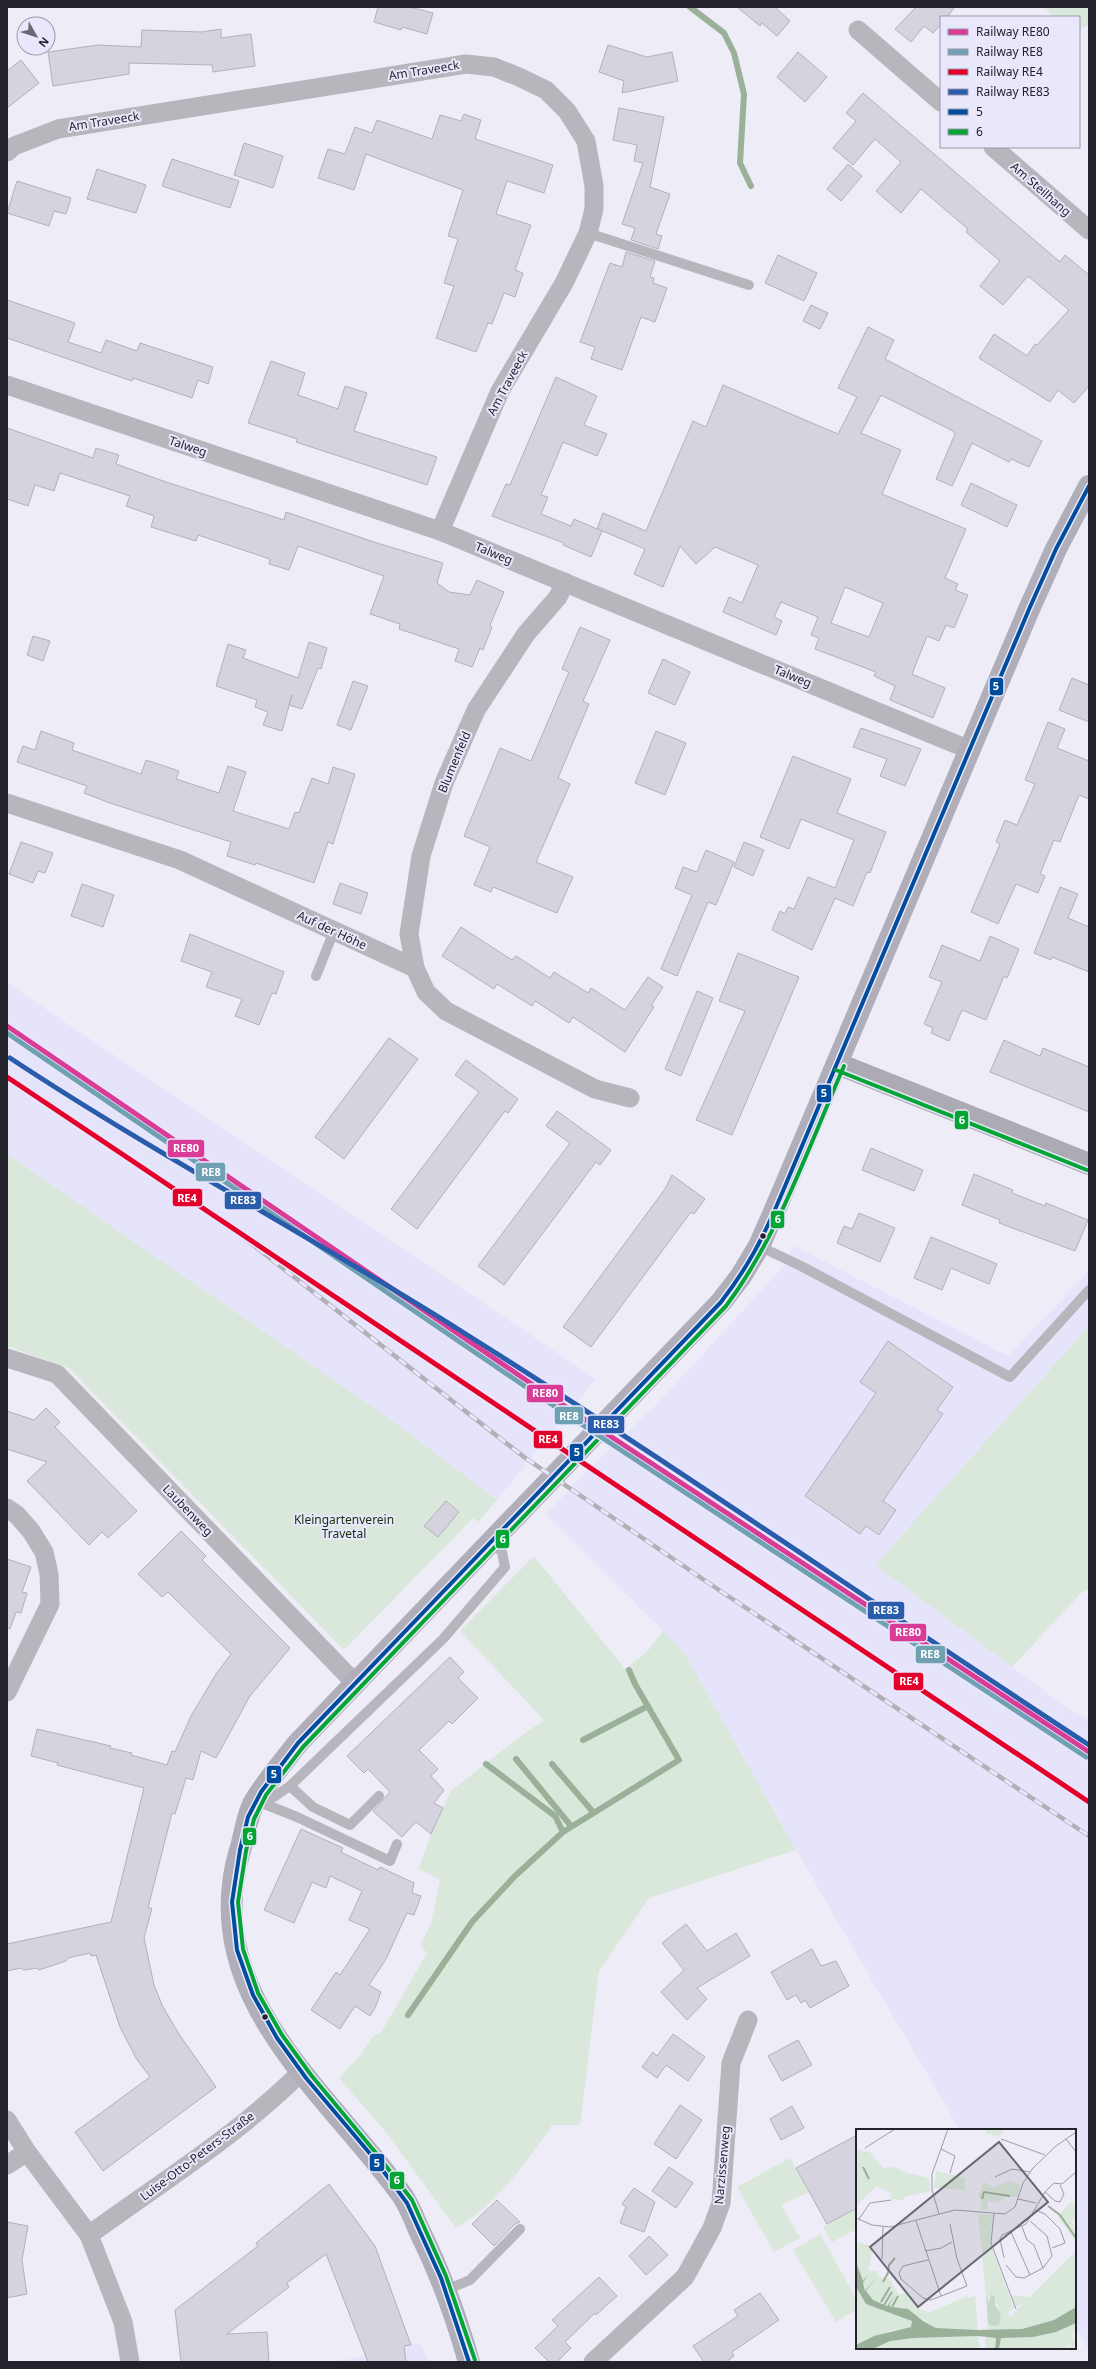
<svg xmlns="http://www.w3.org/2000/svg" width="1096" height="2369" viewBox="0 0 1096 2369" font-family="'Noto Sans',sans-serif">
<rect width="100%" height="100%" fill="#edecf7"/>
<path fill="#e6e4fb" d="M7,983L596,1379L497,1500L393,1421L7,1154Z
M794,1246L1008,1356L1089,1271V1326L875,1565L1059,1702L1089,1720V2350L1075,2326V2130H960L830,1909L684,1652L546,1515L585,1472L657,1404L781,1269Z
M420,2343L429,2362H340L341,2359L346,2360Z"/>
<path fill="#dae8db" d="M1045,7H1089V24L1079,30V17H1053Z
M7,1154L393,1421L497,1500L478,1522L473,1518L344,1650L69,1368L7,1346Z
M1089,1326V1588L1081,1593L1012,1667L875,1565Z
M534,1556L625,1669L646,1653L663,1631L684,1652L796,1850L649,1898L599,1971L580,2125H552C529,2160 494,2207 456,2228L385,2131L339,2078L360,2056L373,2036L382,2031L427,1953L420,1945L431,1924L440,1880L419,1869L431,1834L451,1791L514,1741L544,1720L460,1631Z
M790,2158L809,2192L781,2205L800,2238L774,2252L737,2187Z
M857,2208V2229L832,2242L823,2227Z
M820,2234L857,2300V2309L836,2322L793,2250Z"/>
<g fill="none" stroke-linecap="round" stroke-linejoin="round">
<path stroke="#9ab098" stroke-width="6" d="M690,7L724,33L734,53L744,94L740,163L751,186
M583,1740L648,1706
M516,1759L571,1826
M486,1764L555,1816L563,1832
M552,1764L593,1812
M408,2015L472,1922L515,1876L563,1832L679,1760L635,1684L629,1670"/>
</g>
<path fill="#d5d4de" stroke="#b2b1ba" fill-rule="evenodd" d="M378,7H410L433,13L427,34L402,27L401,30L374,22Z
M737,7H775L790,21L777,36L762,23L760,26Z
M916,7H955L947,17H941V24L933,33L924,26L911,42L895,29Z
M221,29V38L251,34L255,66L213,72L212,65L129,63V74L53,86L48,52L98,45L141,47L142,30L201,32Z
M608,45L647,57L672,52L678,81L622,93L624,81L599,72Z
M798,52L827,77L805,102L777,77Z
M21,60L39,83L7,108V71Z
M863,93L1060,262L1065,255L1089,275V386L1074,403L1058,390L1050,402L979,358L994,334L1027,356L1035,344L1037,345L1069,310L1028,276L1003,305L980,286L1000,261L966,232L968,229L921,189L901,213L876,191L901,162L875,139L853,165L833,148L856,121L846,113Z
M619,108L664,117L650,187L670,194L656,234L662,236L658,249L631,240L635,228L622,224L643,163L634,161L637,145L613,140Z
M464,114L481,120L475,139L553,165L544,193L507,181L496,214L531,225L515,270L523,273L515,297L504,293L492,324L488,323L476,352L436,338L454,286L444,283L458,239L448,236L463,190L366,154L354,190L318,178L328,149L345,154L355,127L372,133L377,120L432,139L440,115L461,121Z
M244,143L283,156L273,188L234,175Z
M172,159L239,181L230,208L162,186Z
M848,164L862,176L841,201L827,189Z
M97,169L146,185L136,213L87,199Z
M17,181L71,198L66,214L54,211L49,226L7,213Z
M626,252L655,261L650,277L654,278L653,283L667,288L655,322L641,317L622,370L591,359L595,347L580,342L610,263L622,267Z
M778,255L817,273L804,301L765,283Z
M7,300L75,323L68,342L101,353L106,340L137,351L140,343L213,367L208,384L198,380L192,398L133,378L132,381L7,338Z
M811,305L828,313L820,329L803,321Z
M868,327L894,340L885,359L1042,441L1029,467L1011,459L1009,462L972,443L952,486L936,479L955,434L953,431L881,395L861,433L901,450L882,494L966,529L945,578L958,584L955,590L968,595L954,628L946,625L939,641L927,636L912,674L945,688L933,718L890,700L895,686L874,676L876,672L815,649L819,638L811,635L818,617L781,602L774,617L782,621L776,635L723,612L729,597L742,603L758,565L715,547L696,564L680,546L663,587L634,574L645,549L598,529L602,531L591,557L563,545L564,543L492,516L506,484L510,485L556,377L597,396L584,425L607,434L597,456L563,442L541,495L548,497L541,514L571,526L574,519L597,529L603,513L646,531L693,421L706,427L723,385L838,434L857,397L838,388ZM845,587L883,603L869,637L831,623Z
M271,361L305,373L298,395L338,409L345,386L367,393L354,431L437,457L427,485L296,442L297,439L248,423Z
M7,428L93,458L96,448L119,455L116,464L166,482L284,520L286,512L377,543L443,563L437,583L449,592L470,595L477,580L504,592L490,625L492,627L483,650L480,648L472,667L455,661L459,649L399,629L400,624L370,614L384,576L298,546L289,570L269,564L270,559L198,535L196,541L151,527L154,516L126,506L130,496L60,473L54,491L35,485L28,506L7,499Z
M971,483L1017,505L1007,527L961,505Z
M580,627L610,640L583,701L589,704L558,778L570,784L536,862L573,877L557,913L493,887L491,892L474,885L490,847L464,836L500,748L531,761L569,672L562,669Z
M33,636L50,641L43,661L27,655Z
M309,642L327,648L321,669L318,668L302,709L289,705L292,695L282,731L263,725L268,712L255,707L257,700L216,686L228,644L246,650L243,658L298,678Z
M663,659L690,672L675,705L648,693Z
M1072,678L1089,685V722L1059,710Z
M353,681L368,686L351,730L337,725Z
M1048,722L1065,729L1057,748L1089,761V799L1079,795L1060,842L1054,840L1040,874L1045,876L1038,893L1016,884L998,924L971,912L1000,844L996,842L1005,820L1017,825L1035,784L1025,780Z
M861,728L921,749L905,786L880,776L887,759L853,747Z
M41,731L74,743L72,750L141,774L146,760L179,771L176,779L219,793L228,766L246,772L233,811L289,829L295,812L299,813L312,778L328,784L333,767L355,774L333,844L328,842L314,883L256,863L255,865L227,856L231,842L110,803L84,793L87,786L17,762L23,746L35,750Z
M656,731L686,743L665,795L635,783Z
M793,756L851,779L837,813L886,832L870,873L867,872L853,906L835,898L812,950L772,930L780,911L785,914L788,907L794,909L808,877L835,888L854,840L801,819L789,849L760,837Z
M21,842L53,853L45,873L38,871L33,883L9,874Z
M744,842L764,850L753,876L734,867Z
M706,850L734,862L716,905L708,902L677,976L661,969L692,895L675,888L683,867L697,872Z
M340,883L368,893L361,914L333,904Z
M82,884L114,895L103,927L71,916Z
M1060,887L1078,894L1068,918L1089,927V972L1052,957L1051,960L1034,953Z
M461,927L512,960L516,956L550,978L554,972L588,993L591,988L625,1010L648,977L663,987L651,1006L654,1007L625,1052L573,1017L569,1023L535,1001L532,1006L497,984L494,989L442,956Z
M190,934L284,972L276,994L272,993L259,1025L235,1016L242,999L206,987L212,972L181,961Z
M990,936L1019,949L1007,978L1004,976L986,1020L962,1010L949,1041L931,1033L933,1028L924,1024L942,982L929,977L942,945L980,961Z
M738,953L799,977L732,1135L696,1120L745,1011L719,1001Z
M697,991L713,998L681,1076L665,1069Z
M389,1038L418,1059L344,1159L315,1137Z
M1004,1040L1040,1056L1043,1048L1089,1067V1112L990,1072Z
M466,1060L518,1099L508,1113L505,1111L417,1229L391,1209L479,1092L455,1075Z
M557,1111L611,1150L600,1165L596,1162L504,1285L478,1266L570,1143L546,1126Z
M871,1148L923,1170L914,1191L862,1170Z
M974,1174L1013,1190L1012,1193L1045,1206L1046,1203L1088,1220L1075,1251L999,1223L1000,1220L962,1205Z
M672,1175L705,1199L694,1214L691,1212L591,1347L563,1327L665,1189Z
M859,1213L895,1228L880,1262L837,1243L844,1226L852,1229Z
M931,1237L997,1264L989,1284L951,1268L942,1290L914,1278Z
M888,1341L953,1387L937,1410L943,1414L883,1501L896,1510L879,1535L866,1526L860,1534L805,1496L876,1393L860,1382Z
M46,1408L60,1422L55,1427L137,1511L108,1538L102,1532L89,1545L27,1481L47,1462L7,1449V1411L34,1420Z
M446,1501L459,1512L438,1537L424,1526Z
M181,1531L206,1556L202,1560L290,1648L250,1696L216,1758L201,1751L193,1780L186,1778L175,1814L172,1813L148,1908H152L144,1938L154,1985L163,2007L179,2034L216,2087L103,2171L75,2132L150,2077L136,2058L120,2027L96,1955L91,1956L90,1953L68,1958L66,1961L39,1970L37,1968L24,1970L21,1968L7,1971V1944L111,1922L144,1788L57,1765L58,1763L31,1756L37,1729L111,1746L110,1748L132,1753L131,1755L167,1765L172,1751L175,1752L191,1716L216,1674L231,1654L168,1592L162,1597L138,1574Z
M7,1559L31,1567L22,1592L27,1593L21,1613L16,1612L10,1629L7,1628Z
M450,1657L464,1672L458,1678L478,1698L452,1724L449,1721L419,1750L438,1769L431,1776L444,1790L434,1803L443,1808L431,1834L416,1822L402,1837L373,1811L390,1792L368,1769L364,1773L347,1756Z
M301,1829L343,1848L341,1852L378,1870L380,1867L414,1883L412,1893L421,1896L414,1915L407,1913L386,1959L369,1985L381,1992L375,2008L370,2016L355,2006L340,2029L311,2010L336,1972L340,1975L370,1929L349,1920L362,1891L330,1876L326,1888L312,1882L294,1923L264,1910Z
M686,1924L707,1951L736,1933L750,1956L697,1988L707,1999L687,2020L661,1992L684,1970L662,1943Z
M812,1949L821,1966L836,1961L849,1986L810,2008L805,2000L801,2003L796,1995L787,2000L771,1972Z
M673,2034L705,2057L688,2081L666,2065L657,2078L642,2067L653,2052L657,2056Z
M798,2040L812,2065L782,2081L768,2056Z
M680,2105L702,2120L676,2159L654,2144Z
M792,2106L804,2128L781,2140L770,2119Z
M857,2135V2208L827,2224L796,2168Z
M669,2167L693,2183L676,2208L652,2191Z
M329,2184L375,2246L411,2345L404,2346L406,2362H368L326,2254L287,2283L289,2287L227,2334L267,2332L269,2362H181L175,2310L258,2246L256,2243Z
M634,2188L655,2202L644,2232L620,2223L626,2207L622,2204Z
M497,2200L520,2222L515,2224L494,2246L472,2224Z
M7,2222L28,2226L22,2260L27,2294L12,2297H7Z
M649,2236L668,2255L646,2275L629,2256Z
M599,2277L617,2296L596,2315L595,2313L565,2342L571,2348L557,2362H549L535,2348L558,2326L552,2320Z
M760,2293L779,2320L732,2352L734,2356L726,2362H704L693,2346L738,2316L734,2310Z"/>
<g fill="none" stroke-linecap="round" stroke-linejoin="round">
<path stroke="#b6b6bc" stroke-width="10" d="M588,233L749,285
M316,976L334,931
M759,1246L801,1266L1010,1377L1089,1290
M290,1786L313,1807L350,1825L379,1796
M257,1800L274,1797L290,1786L443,1639L505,1567L502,1552L492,1542
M257,1801L297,1817L390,1861L397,1844
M446,2290L470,2280L520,2229"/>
<path stroke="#b6b6bc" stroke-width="19" d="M858,30L941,102
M993,147L1089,230
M7,152L14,146L58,129L466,64L494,67L519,77L546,90L567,111L586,141L594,186V209L588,233L564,283L500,391L440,531
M7,385L440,531L970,750
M565,582L558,597L526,634L476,710L444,783L421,856L409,934L415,968L426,992L446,1011L595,1089L630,1098
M7,803L180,860L415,968
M7,1358L57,1374L355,1683
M7,1508L17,1515L31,1531L44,1552L49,1574L50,1604L7,1692
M7,2120L27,2152L89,2235L123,2322L130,2362
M7,2165L27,2152
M89,2235C160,2183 238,2135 301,2072
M593,2362L685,2277L712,2228L721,2203L731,2063L748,2020"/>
<path stroke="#acabb3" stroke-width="22" d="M838,1064L1089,1164"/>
<path stroke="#b0aeb8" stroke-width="22" d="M469,2362C456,2316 440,2272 419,2230C414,2218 409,2205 402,2195C327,2091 197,1995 240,1850C245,1835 247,1813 256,1799C268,1780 284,1761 298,1743L721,1302L741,1276L759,1246L780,1198L1030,607L1056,549L1089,486"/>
<defs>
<path id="rail" d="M243,1237L524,1457L710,1584L1089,1836"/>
</defs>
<use href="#rail" stroke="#b1b0b7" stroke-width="4.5"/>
<use href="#rail" stroke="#e9e7fc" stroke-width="3" stroke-dasharray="9" stroke-linecap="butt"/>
<defs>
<path id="bus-1" d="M469,2362L441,2278L407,2203L372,2156L306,2078L277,2038L253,1995L237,1950L232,1902L240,1850L248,1817L261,1792L298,1743L721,1302C748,1267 763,1238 780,1198L1030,607L1056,549L1089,486"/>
<path id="bus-2" d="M836,1070L1087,1170
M475,2360L446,2276L412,2200L376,2153L311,2075L282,2035L258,1993L243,1949L238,1902L246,1851L254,1819L266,1795L303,1747L726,1306C778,1237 809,1146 844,1066"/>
</defs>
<use href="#bus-1" stroke="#e9e7fc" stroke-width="7"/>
<use href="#bus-2" stroke="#e9e7fc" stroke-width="7"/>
<use href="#bus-1" stroke="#004d9e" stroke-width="4"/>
<use href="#bus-2" stroke="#04a535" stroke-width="4"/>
<defs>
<path id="rail-1" d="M7,1026L545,1393L1089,1752"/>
<path id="rail-2" d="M7,1033L542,1398L1086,1757"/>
<path id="rail-3" d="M7,1077L1089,1802"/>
<path id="rail-4" d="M10,1058C157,1155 312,1237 461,1331C673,1464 879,1608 1089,1745"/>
</defs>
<use href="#rail-1" stroke="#e9e7fc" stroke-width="8"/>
<use href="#rail-2" stroke="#e9e7fc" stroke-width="8"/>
<use href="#rail-3" stroke="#e9e7fc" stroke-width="8"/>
<use href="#rail-4" stroke="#e9e7fc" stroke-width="8"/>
<use href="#rail-1" stroke="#d83c96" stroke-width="5"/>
<use href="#rail-2" stroke="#70a1b2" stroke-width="5"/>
<use href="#rail-3" stroke="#e4002b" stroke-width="5"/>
<use href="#rail-4" stroke="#295caa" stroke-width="5"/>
</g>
<g fill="#24232c" stroke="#e9e7fc" stroke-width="1.5">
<circle cx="763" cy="1236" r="3.5"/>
<circle cx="265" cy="2017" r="3.5"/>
</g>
<g text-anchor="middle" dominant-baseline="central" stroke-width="4" stroke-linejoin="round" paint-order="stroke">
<g font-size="12" fill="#24232c" stroke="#e9e7fc">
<text transform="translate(424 70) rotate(-9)">Am Traveeck</text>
<text transform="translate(104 121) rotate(-9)">Am Traveeck</text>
<text transform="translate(1041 189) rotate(41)">Am Steilhang</text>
<text transform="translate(507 383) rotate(-62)">Am Traveeck</text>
<text transform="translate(188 446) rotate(19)">Talweg</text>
<text transform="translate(494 553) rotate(22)">Talweg</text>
<text transform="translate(793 676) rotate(22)">Talweg</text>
<text transform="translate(454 762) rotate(-67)">Blumenfeld</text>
<text transform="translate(332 930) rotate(25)">Auf der Höhe</text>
<text transform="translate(188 1510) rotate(46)">Laubenweg</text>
<text transform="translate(197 2156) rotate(-37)">Luise-Otto-Peters-Straße</text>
<text transform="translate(722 2165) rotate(-85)">Narzissenweg</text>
</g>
<g font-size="12" fill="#123209" stroke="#e9e7fc">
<text x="344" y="1519">Kleingartenverein<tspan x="344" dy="14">Travetal</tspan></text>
</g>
</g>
<g transform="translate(856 2129)">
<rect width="220" height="220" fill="#edecf7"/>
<path d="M130,0H147L144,8L129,4ZM0,19L10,23L13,22L27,39L41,38L45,42L73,49L74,62L48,68L46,72L34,69L36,65L20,57L0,77ZM80,42L109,49V61L78,59ZM153,52L164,55L161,68H150L140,74L132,72L131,81L124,80L126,70L122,68L128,53L137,59ZM214,73L220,76V91H216L220,113L202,88ZM122,85L137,86L134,114L158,179L152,184L153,187L158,186V183L168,174L160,177L155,166L174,168L169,173L220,122V178L198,191L166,200L131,201L132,195L138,197L142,195V176L134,166L132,173L130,166ZM4,113L17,118L12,142H21L23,148L33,149L43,166L49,164L61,179L73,184L111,167L112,169L119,167L122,201L80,199L48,179H39L17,172L7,160L0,133V117ZM0,158L10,175L56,192V198L34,202L0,216ZM220,194V202L216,206L220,215L215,220H212L217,213L209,220L206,218L203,220H143L145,209L177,208L200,203ZM122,207L124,220H17L34,212L58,209ZM132,208L140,209L139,220H130L129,210Z" fill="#dae8db"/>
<path d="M135,165L139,168V175L145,187L143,196L138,197L132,195L130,166L133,174Z" fill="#c5d7c6"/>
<path d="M0,133L7,152L12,146L7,154L9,162L20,149L10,162L17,171L31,177L40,165L33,176L35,178L52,180L67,192L80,199L122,201L166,200L198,191L220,178V194L200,203L177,208L145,209L143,220H139L140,209L122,207L58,209L34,212L17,220H0V216L18,207L55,198L56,192L10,175L0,158Z" fill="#9ab098"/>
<path fill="none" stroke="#9ab098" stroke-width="2" d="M7,38L13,50M126,70L128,63L154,67M192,77L204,86L220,109M27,153L32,144L33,136L39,129M25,173L34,158M28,176L36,163M36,178L42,167"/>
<path fill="none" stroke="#9d9ca6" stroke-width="1" d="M145,10L189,26M210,10L220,23M9,19L39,0M85,20L99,27L94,44M139,48L156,40L174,43M189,63L199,72L204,73L208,65L204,56M162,70L180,74M179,81L189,85L204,100L209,114L196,119M138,84L135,114L160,180M83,85L76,61V45L92,0M0,89L16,96L34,98L99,81L149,85L159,78L167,54L177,39L200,17L220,3M3,90L14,74L35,71M60,92L85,167M166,98L171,111L178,116L187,139M155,103L174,146M69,122L85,119L96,113M148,129L144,110L146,106L170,95L189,63L198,54L206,55L220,43M26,130L27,98M72,131L47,137L43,144L45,150L67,169L75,171L111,157L101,130L94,95M150,136L160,148L168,149L187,139L196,127L191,107L174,92"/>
<path fill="#6a6973" fill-opacity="0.15" stroke="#6a6973" stroke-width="2" d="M143,13L192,73L62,178L14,118Z"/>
<rect width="220" height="220" fill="none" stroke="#24232c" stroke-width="2"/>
</g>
<g stroke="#e9e7fc" stroke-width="1.5">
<rect x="989" y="677" width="15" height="19" rx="4" fill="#004d9e"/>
<rect x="816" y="1084" width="16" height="19" rx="4" fill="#004d9e"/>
<rect x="954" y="1110" width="15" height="20" rx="4" fill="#04a535"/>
<rect x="167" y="1139" width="38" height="19" rx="4" fill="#d83c96"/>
<rect x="195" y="1162" width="31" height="20" rx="4" fill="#70a1b2"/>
<rect x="172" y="1188" width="31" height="19" rx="4" fill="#e4002b"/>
<rect x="224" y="1191" width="38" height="19" rx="4" fill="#295caa"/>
<rect x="770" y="1210" width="15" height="19" rx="4" fill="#04a535"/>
<rect x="526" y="1384" width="38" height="19" rx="4" fill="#d83c96"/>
<rect x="554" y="1406" width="30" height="19" rx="4" fill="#70a1b2"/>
<rect x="587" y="1415" width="38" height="19" rx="4" fill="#295caa"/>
<rect x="533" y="1430" width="30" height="19" rx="4" fill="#e4002b"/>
<rect x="569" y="1443" width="15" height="19" rx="4" fill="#004d9e"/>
<rect x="495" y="1529" width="15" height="20" rx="4" fill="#04a535"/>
<rect x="867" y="1601" width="38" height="19" rx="4" fill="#295caa"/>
<rect x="889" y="1623" width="38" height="19" rx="4" fill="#d83c96"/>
<rect x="915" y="1645" width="31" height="19" rx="4" fill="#70a1b2"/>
<rect x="893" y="1672" width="31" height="19" rx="4" fill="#e4002b"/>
<rect x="266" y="1765" width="16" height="19" rx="4" fill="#004d9e"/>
<rect x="242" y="1827" width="15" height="19" rx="4" fill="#04a535"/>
<rect x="369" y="2153" width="16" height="19" rx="4" fill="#004d9e"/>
<rect x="389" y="2171" width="16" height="19" rx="4" fill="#04a535"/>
</g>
<g font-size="11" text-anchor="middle" font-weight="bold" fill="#fff">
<text x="996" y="690">5</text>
<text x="824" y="1097">5</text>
<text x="962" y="1124">6</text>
<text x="186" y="1152">RE80</text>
<text x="211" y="1176">RE8</text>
<text x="187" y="1202">RE4</text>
<text x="243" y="1204">RE83</text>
<text x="778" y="1223">6</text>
<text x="545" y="1397">RE80</text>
<text x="569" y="1420">RE8</text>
<text x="606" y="1428">RE83</text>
<text x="548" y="1443">RE4</text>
<text x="577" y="1456">5</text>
<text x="503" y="1543">6</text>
<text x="886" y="1614">RE83</text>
<text x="908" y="1636">RE80</text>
<text x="930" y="1658">RE8</text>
<text x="909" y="1685">RE4</text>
<text x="274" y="1778">5</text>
<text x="250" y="1840">6</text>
<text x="377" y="2167">5</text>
<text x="397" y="2184">6</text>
</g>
<rect width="1096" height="2369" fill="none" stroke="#24232c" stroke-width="16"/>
<rect x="940" y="16" width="140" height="132" fill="#e9e7fc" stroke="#9a99a9"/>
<rect x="948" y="29" width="20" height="6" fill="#d83c96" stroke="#9a99a9"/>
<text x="976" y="36" font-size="12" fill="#24232c">Railway RE80</text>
<rect x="948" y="49" width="20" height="6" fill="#70a1b2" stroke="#9a99a9"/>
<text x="976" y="56" font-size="12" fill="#24232c">Railway RE8</text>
<rect x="948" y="69" width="20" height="6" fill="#e4002b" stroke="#9a99a9"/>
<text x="976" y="76" font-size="12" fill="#24232c">Railway RE4</text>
<rect x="948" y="89" width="20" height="6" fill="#295caa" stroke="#9a99a9"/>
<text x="976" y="96" font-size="12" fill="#24232c">Railway RE83</text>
<rect x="948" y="109" width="20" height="6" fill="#004d9e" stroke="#9a99a9"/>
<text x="976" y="116" font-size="12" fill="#24232c">5</text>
<rect x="948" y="129" width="20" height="6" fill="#04a535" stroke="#9a99a9"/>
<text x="976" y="136" font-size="12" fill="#24232c">6</text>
<g transform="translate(36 36) rotate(129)"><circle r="19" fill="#e9e7fc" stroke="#9a99a9"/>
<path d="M0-3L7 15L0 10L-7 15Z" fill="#6a6973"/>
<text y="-6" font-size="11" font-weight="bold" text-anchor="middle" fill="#24232c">N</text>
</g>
</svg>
